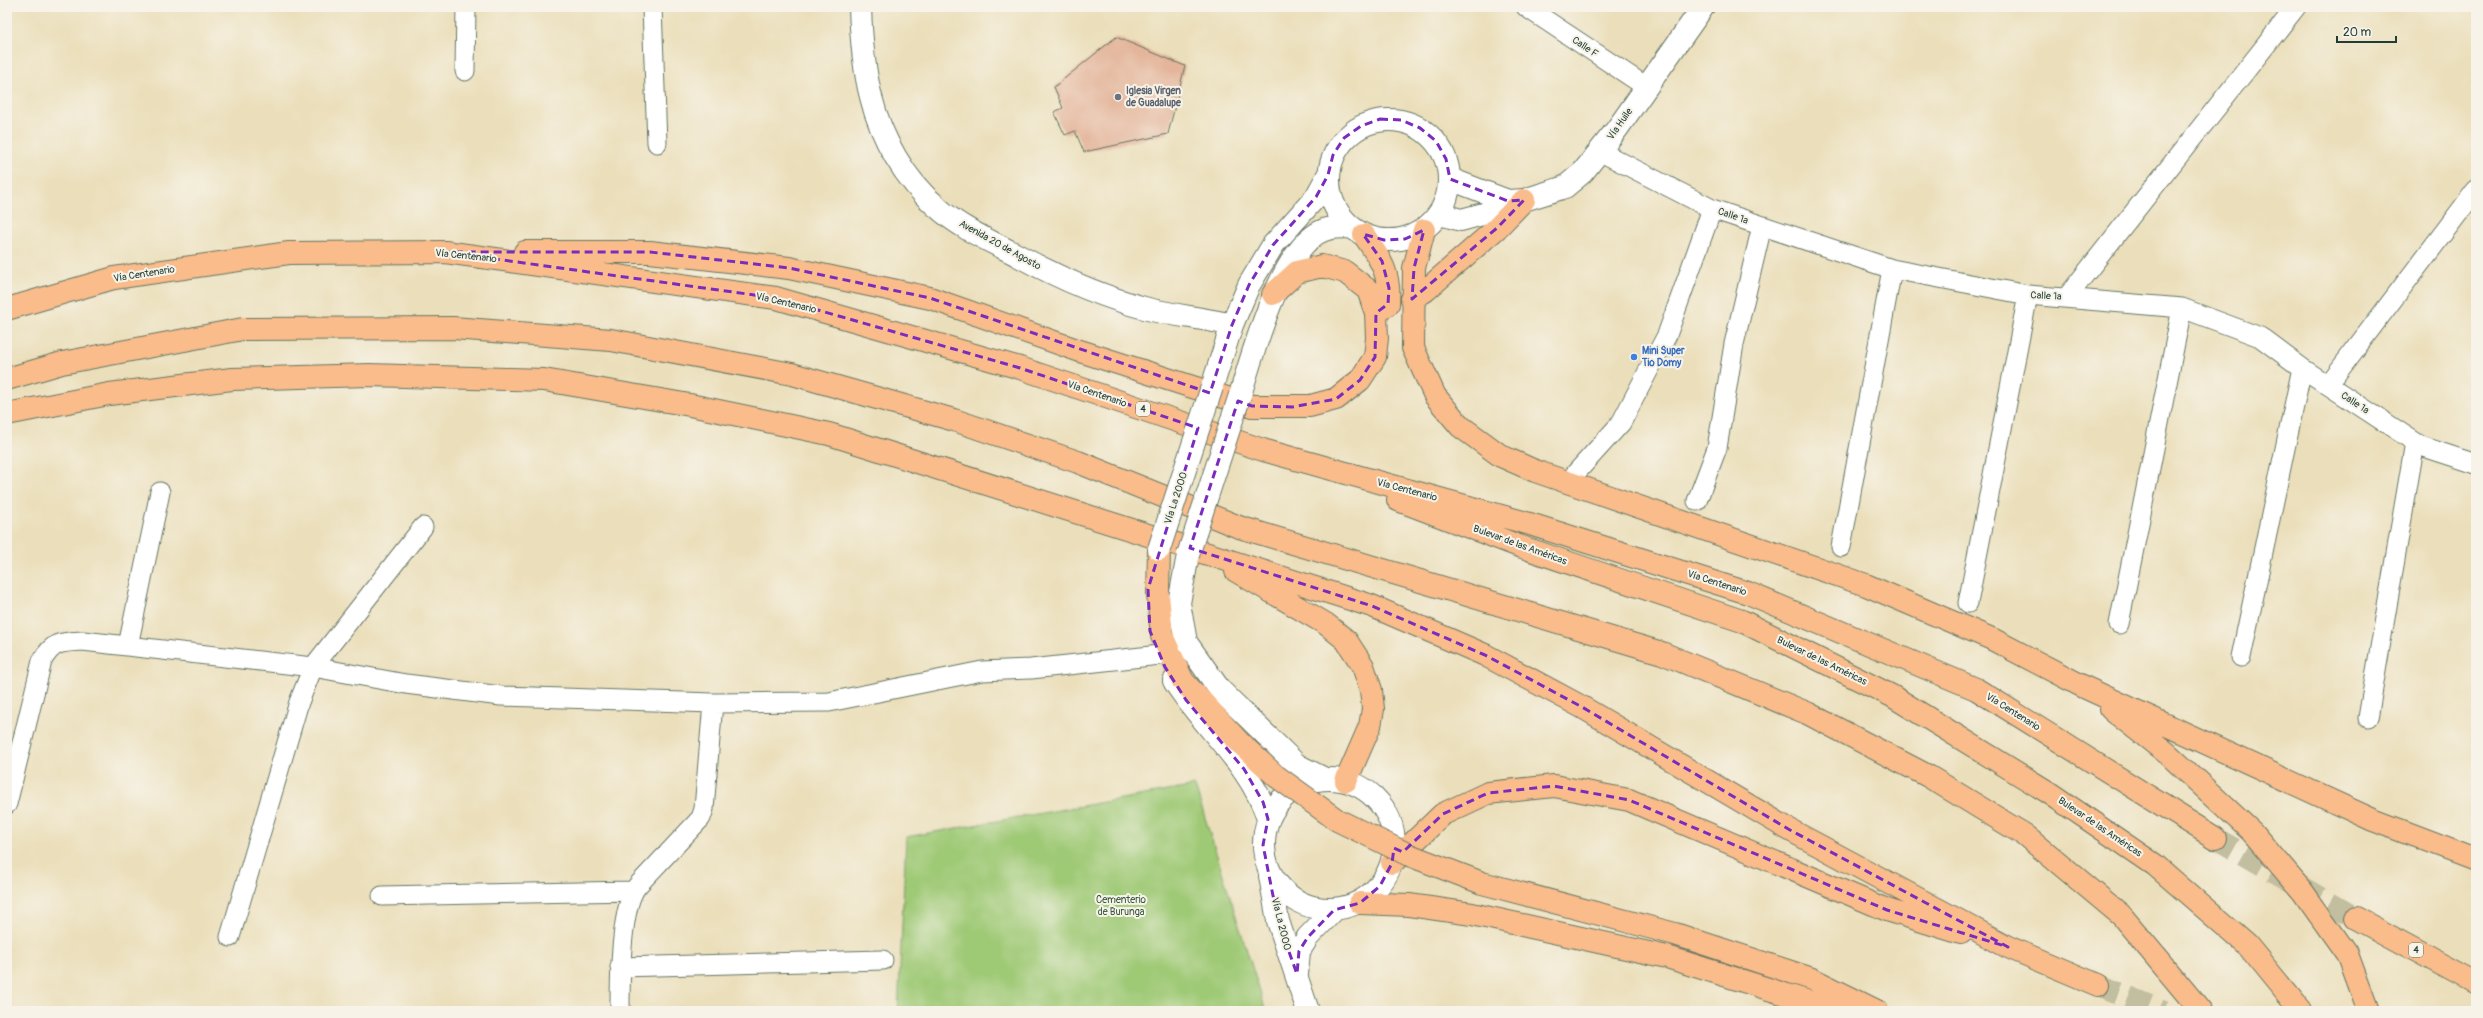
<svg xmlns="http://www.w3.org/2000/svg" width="2483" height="1018" viewBox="0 0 2483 1018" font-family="Pangolin,sans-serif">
<rect width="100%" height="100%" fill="#f7f3e8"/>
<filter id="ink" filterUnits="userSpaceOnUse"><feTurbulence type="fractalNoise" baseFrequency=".025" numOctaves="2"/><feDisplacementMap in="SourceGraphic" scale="8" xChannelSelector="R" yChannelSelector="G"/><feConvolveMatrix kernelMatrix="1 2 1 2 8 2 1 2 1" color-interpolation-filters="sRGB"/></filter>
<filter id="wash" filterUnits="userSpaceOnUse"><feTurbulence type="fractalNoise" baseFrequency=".012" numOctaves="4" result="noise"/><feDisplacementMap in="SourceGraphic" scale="16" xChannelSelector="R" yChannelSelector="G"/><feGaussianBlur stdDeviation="0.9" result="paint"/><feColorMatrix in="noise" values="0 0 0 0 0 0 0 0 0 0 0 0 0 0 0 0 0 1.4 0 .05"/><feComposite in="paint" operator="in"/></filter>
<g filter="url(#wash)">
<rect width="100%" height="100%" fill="#ebdfbb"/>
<path fill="#9ec975" stroke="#5e8354" d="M1195,786L1266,1011H898L906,837Z"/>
<g id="blocks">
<path fill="#e4b59b" d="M1116,37L1185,66L1168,134L1084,152L1075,131L1065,135L1054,112L1063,108L1054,87Z"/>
</g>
</g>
<g filter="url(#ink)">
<use href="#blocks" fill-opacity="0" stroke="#667663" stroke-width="1"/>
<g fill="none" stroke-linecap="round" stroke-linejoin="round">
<path stroke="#c2bfa0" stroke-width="22" stroke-dasharray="22 11" stroke-linecap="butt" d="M2215,838L2356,918
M2098,985L2164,1011"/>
<defs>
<path id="minor" d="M652,7L657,143
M1526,7L1645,86
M465,71L466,7
M1599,151L1712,209L1892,269L2028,295L2182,308L2260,337L2302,368L2421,446L2476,464
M2067,297L2296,7
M2328,385L2476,190
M1574,475L1621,423L1667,335L1712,209
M1697,501L1717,448L1734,344L1762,226
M1841,547L1892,269
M1968,603L2028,295
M2119,624L2182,308
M128,646L160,492
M2241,657L2302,368
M2368,718L2415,442
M7,804L42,661C53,641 62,642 83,641L313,667L406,684L501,696L713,703L829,702L982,671L1031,669L1160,655
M382,896L632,891
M230,937L299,702L313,667L423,527
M620,967L883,960
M620,1011C620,983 620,905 638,885L701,818L704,809L713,703"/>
<path id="tertiary" d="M860,7C861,35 864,70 871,97C881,138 905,180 937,207C960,228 990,241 1017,255C1059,278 1102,297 1148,309C1176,316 1204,318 1232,325
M1329 180a60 60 0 1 1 120 0a60 60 0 1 1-120 0Z
M1450,179L1508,201L1524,200L1565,187L1583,172L1617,129L1703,7
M1440,214L1461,220L1494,211L1508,201
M1212,387L1232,325L1249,285L1273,245L1316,197L1328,175
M1240,395C1253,354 1281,246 1324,230C1333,227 1342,227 1351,227
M1188,555L1179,603L1186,642L1220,690L1297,765L1325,779
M1174,681C1204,729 1251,764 1268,819
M1264 844a65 65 0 1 1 130 0a65 65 0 1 1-130 0Z
M1270,876L1278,921L1308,1011
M1297,974L1299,951L1308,937L1334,910"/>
<path id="motorway" d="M1424,230L1414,268L1413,348L1435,396L1460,426L1501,456L1535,471L1866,585L1992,639L2084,687L2373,820L2476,859
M1364,235C1380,259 1391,273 1388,304L1376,313
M525,252H650L789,268L930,298L1080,351L1252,406H1310L1336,399L1360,380L1375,357L1377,338L1376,313L1368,290L1345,272L1322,266L1297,272L1273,294
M1412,299L1425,291L1497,228L1524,200
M7,309L114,278L289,253L445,252L776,298L1020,368L1263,450L1530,524L1748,593L1976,689L2215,838
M7,379L62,363L243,329L453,328L611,340L792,374L954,420L1078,462L1239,527L1662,653L1807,713L1928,776L2025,835L2121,915L2201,1011
M7,414L109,394L232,379L369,375L544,380L690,405L829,434L1372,606L1485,655L1582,707L1790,830L2008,947L2098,985
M1398,500L1519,546L1742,621L1892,696L2048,792L2155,865L2247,945L2301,1011
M1159,549L1158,595L1162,636L1183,681L1239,742L1276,776
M1236,571L1326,624L1346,640L1363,666L1371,690L1373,709L1370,726L1346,781
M2111,709L2168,754L2252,832L2303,892L2347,954L2368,1011
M1392,863L1443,814L1488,793L1554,786L1629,800L1887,910L1961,933
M1482,883L1675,934L1812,979L1877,1011
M1360,903L1409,905L1472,914L1667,957L1838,1011
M2356,918L2476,983"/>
</defs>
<use href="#minor" stroke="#667663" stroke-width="21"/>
<use href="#tertiary" stroke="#667663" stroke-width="24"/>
<use href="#motorway" stroke="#667663" stroke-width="24"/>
<use href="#minor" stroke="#fff" stroke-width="19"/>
<use href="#tertiary" stroke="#fff" stroke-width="22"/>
<use href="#motorway" stroke="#f9bc8a" stroke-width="22"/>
<defs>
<path id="tertiary-bridge" d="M1159,549L1212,387
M1188,555L1240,395"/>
<path id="motorway-bridge" d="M1276,776L1337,820L1409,855L1482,883"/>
</defs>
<use href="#tertiary-bridge" stroke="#667663" stroke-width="24" stroke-linecap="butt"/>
<use href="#motorway-bridge" stroke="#667663" stroke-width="24" stroke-linecap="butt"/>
<use href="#tertiary-bridge" stroke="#fff" stroke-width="22"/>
<use href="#motorway-bridge" stroke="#f9bc8a" stroke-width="22"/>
</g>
</g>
<path fill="none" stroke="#7b2cbf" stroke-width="3" stroke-dasharray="8 5" stroke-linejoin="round" d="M1380,119L1401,120L1420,128L1436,141L1446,159L1450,179L1508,201L1524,200L1497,228L1412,299L1414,268L1424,230L1405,239L1384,240L1363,234L1382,261L1389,288L1388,304L1376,313L1375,357L1360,380L1336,399L1292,407L1252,406L1238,401L1190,548L1372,606L1485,655L1582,707L1790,830L2008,947L1887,910L1629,800L1554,786L1488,793L1443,814L1403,852L1394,848L1392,863L1380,886L1360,903L1334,910L1308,937L1299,951L1297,974L1278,921L1263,845L1268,819L1263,802L1244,769L1186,700L1165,667L1150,631L1148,589L1198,428L1020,368L776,298L445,252H650L789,268L930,298L1210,393L1232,325L1249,285L1273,245L1316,197L1328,175L1333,155L1344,138L1361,126Z"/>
<circle fill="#6b7280" stroke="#f7f3e8" stroke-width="1.5" cx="1118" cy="97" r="4"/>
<circle fill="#3f7fe0" stroke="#f7f3e8" stroke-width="1.5" cx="1634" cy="357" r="4"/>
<g text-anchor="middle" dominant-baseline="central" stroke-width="4" stroke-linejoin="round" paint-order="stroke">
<g fill="#f7f3e8" stroke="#60746a" stroke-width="1">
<rect x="1136" y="402" width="14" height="14" rx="3"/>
<rect x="2409" y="943" width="14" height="14" rx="3"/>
</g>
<g font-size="9" font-weight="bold" fill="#1f3d34">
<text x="1143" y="409">4</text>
<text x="2416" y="950">4</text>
</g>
<g font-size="10" fill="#1f3d34" stroke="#f7f3e8">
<text transform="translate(1585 47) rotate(34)">Calle F</text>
<text transform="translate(1620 124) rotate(-55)">Vía Huile</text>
<text transform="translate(1733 216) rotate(19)">Calle 1a</text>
<text transform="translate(1000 245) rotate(29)">Avenida 20 de Agosto</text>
<text transform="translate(466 256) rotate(6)">Vía Centenario</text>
<text transform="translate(144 274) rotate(-9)">Vía Centenario</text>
<text transform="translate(2046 296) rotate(3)">Calle 1a</text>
<text transform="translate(786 303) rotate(13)">Vía Centenario</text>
<text transform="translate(1097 394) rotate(19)">Vía Centenario</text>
<text transform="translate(2355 403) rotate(33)">Calle 1a</text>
<text transform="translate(1407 490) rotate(15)">Vía Centenario</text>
<text transform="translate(1176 498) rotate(-72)">Vía La 2000</text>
<text transform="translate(1520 545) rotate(20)">Bulevar de las Américas</text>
<text transform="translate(1717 583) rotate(18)">Vía Centenario</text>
<text transform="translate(1822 661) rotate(26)">Bulevar de las Américas</text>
<text transform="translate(2013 712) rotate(32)">Vía Centenario</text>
<text transform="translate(2100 827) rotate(34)">Bulevar de las Américas</text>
<text transform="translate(1281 924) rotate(76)">Vía La 2000</text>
</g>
<g font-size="10" font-weight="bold" fill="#5b616d" stroke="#f7f3e8" text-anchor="start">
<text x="1126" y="91">Iglesia Virgen<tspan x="1126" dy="12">de Guadalupe</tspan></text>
</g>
<g font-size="10" font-weight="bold" fill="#366cbe" stroke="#f7f3e8" text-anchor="start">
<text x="1642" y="351">Mini Super<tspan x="1642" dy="12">Tio Domy</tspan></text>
</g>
<g font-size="10" fill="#385941" stroke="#f7f3e8">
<text x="1121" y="900">Cementerio<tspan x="1121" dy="12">de Burunga</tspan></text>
</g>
</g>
<rect width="2483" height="1018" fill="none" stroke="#f7f3e8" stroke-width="24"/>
<path d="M2337 36v6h59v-6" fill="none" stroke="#1f3d34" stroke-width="2"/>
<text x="2343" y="36" font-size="12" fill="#1f3d34" stroke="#f7f3e8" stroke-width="3" paint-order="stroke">20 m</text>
</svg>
